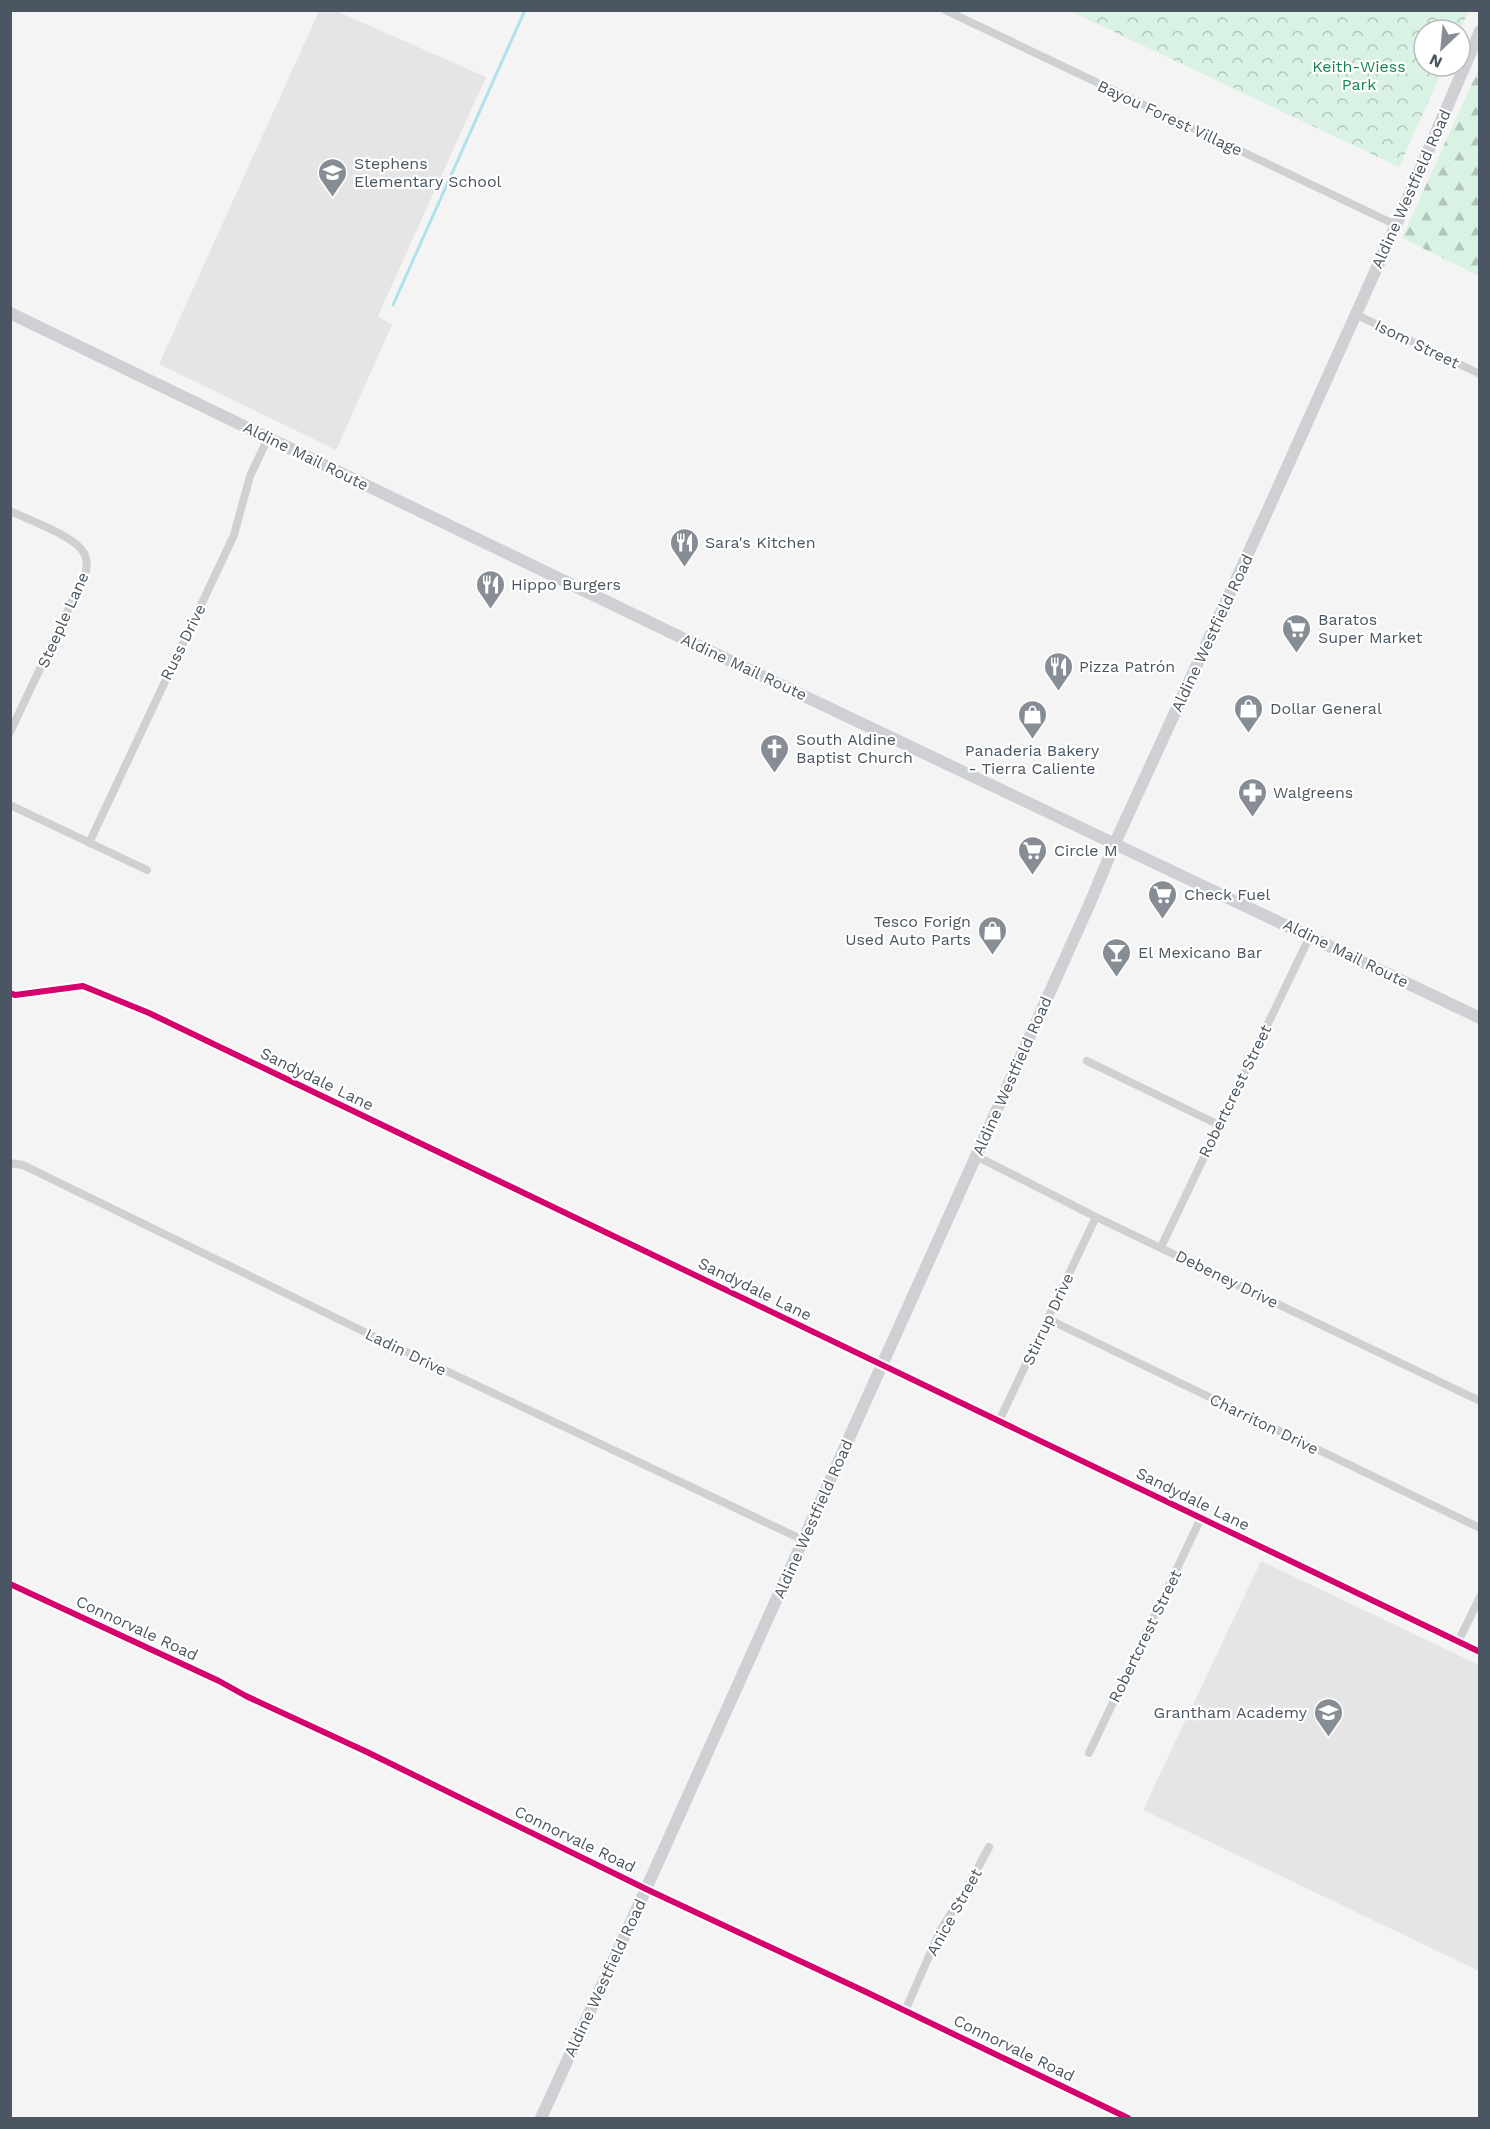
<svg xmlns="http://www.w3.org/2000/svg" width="1490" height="2129" viewBox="0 0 1490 2129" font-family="'Work Sans',sans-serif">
<defs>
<pattern id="forest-firs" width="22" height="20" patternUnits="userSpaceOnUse" patternTransform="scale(1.5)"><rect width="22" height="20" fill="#d9f2e3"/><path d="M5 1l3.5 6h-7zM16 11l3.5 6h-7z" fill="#b2c7bb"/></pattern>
<pattern id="park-crowns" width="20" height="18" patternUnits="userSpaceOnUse" patternTransform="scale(1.5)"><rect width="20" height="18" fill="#d9f2e3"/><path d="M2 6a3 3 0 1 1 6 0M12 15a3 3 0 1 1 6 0" fill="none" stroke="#b2c7bb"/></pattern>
</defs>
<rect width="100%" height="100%" fill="#f4f4f4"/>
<path fill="#e6e5e6" d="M319,11H336L486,77L378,316L392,325L336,450L159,364Z
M1261,1561L1479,1665V1971L1143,1810Z"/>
<path fill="url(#forest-firs)" d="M1479,68V276L1402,238Z"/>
<path fill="url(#park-crowns)" d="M1070,11H1469L1460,30H1424V66H1444L1399,167Z"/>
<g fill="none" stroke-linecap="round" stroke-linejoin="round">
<path stroke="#aee2f0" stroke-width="3" d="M393,305L525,10"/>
<path stroke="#ced0d2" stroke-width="8" d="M945,10L1396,225
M1355,314L1480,374
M10,511C29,520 75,536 84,553C87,559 87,566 86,572L10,732
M10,805L147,870
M89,843L234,535L250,476L268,438
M10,993L15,995L83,986L149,1013L1480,1652
M1087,1061L1219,1125
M976,1156L1096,1217L1480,1401
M10,1163L23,1165L377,1338L803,1540
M1161,1247L1310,936
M1048,1319L1480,1528
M999,1421L1096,1217
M10,1584L219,1681L246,1696L367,1752L646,1889L864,1991L1128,2118
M1458,1642L1480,1597
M1089,1753L1201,1518
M905,2011L940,1931L967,1888L989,1847"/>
<path stroke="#ced0d4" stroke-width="12" d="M10,313L676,635L1480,1018
M541,2118L646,1889L1090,903L1115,843L1262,523L1396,225L1480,31"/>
<defs>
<path id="cycleway" d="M10,993L15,995L83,986L149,1013L1480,1652
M10,1584L219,1681L246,1696L367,1752L646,1889L864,1991L1128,2118"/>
</defs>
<use href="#cycleway" stroke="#fff" stroke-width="10"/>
<use href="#cycleway" stroke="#d6006c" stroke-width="6"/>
</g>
<defs>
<symbol id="school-pin" viewBox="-11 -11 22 30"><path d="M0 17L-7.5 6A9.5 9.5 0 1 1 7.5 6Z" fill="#868d94" stroke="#fff"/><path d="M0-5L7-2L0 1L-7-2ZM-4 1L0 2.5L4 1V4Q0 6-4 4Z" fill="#fff"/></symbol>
<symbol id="restaurant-pin" viewBox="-11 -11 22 30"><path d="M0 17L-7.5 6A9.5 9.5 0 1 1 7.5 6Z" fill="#868d94" stroke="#fff"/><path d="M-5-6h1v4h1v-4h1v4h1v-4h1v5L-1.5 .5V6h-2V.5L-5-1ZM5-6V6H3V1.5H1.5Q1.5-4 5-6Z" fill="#fff"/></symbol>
<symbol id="supermarket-pin" viewBox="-11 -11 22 30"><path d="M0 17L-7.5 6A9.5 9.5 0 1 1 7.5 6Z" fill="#868d94" stroke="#fff"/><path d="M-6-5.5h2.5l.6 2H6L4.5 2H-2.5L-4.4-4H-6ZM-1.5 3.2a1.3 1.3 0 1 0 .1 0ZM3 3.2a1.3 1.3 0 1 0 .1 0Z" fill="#fff"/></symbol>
<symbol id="shop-pin" viewBox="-11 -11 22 30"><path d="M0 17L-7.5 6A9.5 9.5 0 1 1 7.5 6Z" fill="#868d94" stroke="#fff"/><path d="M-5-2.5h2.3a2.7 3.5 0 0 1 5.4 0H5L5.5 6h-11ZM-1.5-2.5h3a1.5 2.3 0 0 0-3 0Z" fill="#fff"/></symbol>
<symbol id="church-pin" viewBox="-11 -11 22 30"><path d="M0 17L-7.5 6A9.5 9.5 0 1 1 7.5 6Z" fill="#868d94" stroke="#fff"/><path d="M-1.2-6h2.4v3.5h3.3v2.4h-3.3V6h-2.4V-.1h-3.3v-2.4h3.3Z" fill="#fff"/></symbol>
<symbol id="pharmacy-pin" viewBox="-11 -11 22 30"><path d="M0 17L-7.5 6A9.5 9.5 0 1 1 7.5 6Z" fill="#868d94" stroke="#fff"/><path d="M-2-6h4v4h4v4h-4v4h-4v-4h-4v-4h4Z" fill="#fff"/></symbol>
<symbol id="bar-pin" viewBox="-11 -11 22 30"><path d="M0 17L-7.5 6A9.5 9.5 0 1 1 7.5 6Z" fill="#868d94" stroke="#fff"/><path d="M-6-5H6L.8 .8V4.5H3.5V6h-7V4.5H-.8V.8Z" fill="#fff"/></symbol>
</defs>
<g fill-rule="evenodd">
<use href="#school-pin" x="316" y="156" width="33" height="45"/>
<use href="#restaurant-pin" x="668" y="526" width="33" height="45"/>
<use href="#restaurant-pin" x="474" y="568" width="33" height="45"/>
<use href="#supermarket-pin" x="1280" y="612" width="33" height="45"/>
<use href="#restaurant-pin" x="1042" y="650" width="33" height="45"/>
<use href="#shop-pin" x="1232" y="692" width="33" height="45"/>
<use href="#shop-pin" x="1016" y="698" width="33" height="45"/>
<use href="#church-pin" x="758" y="732" width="33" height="45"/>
<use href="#pharmacy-pin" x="1236" y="776" width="33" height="45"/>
<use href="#supermarket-pin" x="1016" y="834" width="33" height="45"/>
<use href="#supermarket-pin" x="1146" y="878" width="33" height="45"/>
<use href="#shop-pin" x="976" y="914" width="33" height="45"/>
<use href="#bar-pin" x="1100" y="936" width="33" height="45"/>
<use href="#school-pin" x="1312" y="1696" width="33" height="45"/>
</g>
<g text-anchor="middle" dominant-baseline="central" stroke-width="4.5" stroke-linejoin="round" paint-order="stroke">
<g font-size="16" fill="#17864f" stroke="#fff">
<text x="1359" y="66">Keith-Wiess<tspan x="1359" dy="18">Park</tspan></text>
</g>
<g font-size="16" fill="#4a5661" stroke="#fff">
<text transform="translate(1170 118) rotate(25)">Bayou Forest Village</text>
<text transform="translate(1411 189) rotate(-66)">Aldine Westfield Road</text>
<text transform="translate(1417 344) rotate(26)">Isom Street</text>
<text transform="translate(306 456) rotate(26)">Aldine Mail Route</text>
<text transform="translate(63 620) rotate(-66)">Steeple Lane</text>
<text transform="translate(1212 633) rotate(-65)">Aldine Westfield Road</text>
<text transform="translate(183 642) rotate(-64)">Russ Drive</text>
<text transform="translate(744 667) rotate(25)">Aldine Mail Route</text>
<text transform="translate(1346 953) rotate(26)">Aldine Mail Route</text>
<text transform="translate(1012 1076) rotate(-66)">Aldine Westfield Road</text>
<text transform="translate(317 1079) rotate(26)">Sandydale Lane</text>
<text transform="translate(1235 1091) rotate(-64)">Robertcrest Street</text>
<text transform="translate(1227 1279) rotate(26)">Debeney Drive</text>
<text transform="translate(755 1289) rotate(26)">Sandydale Lane</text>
<text transform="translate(1048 1319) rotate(-65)">Stirrup Drive</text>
<text transform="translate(406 1352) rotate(26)">Ladin Drive</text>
<text transform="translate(1264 1424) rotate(26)">Charriton Drive</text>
<text transform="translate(1193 1499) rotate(26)">Sandydale Lane</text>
<text transform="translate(813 1519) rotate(-66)">Aldine Westfield Road</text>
<text transform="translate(137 1628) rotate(25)">Connorvale Road</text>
<text transform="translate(1145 1636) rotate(-64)">Robertcrest Street</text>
<text transform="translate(575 1839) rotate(26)">Connorvale Road</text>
<text transform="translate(954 1912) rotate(-61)">Anice Street</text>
<text transform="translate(605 1978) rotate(-65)">Aldine Westfield Road</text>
<text transform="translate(1014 2048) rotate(26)">Connorvale Road</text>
</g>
<g font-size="16" fill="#4a5661" stroke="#fff" text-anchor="start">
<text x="354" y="163">Stephens<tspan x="354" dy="18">Elementary School</tspan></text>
<text x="705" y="542">Sara's Kitchen</text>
<text x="511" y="584">Hippo Burgers</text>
<text x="1318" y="619">Baratos<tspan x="1318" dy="18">Super Market</tspan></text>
<text x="1079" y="666">Pizza Patrón</text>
<text x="1270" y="708">Dollar General</text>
<text x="796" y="739">South Aldine<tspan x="796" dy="18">Baptist Church</tspan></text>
<text x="1032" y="750" text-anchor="middle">Panaderia Bakery<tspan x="1032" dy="18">- Tierra Caliente</tspan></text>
<text x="1273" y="792">Walgreens</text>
<text x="1054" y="850">Circle M</text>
<text x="1184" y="894">Check Fuel</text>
<text x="971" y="921" text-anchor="end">Tesco Forign<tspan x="971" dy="18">Used Auto Parts</tspan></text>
<text x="1138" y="952">El Mexicano Bar</text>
<text x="1307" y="1712" text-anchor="end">Grantham Academy</text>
</g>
</g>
<rect width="1490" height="2129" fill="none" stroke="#4a5661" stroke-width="24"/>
<g transform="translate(1442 48) rotate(206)"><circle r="28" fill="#ffffff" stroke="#b7bbc0" stroke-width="1.5"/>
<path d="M0-4.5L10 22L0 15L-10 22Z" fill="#868d94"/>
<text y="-9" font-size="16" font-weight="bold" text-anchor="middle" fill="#4a5661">N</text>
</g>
</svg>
